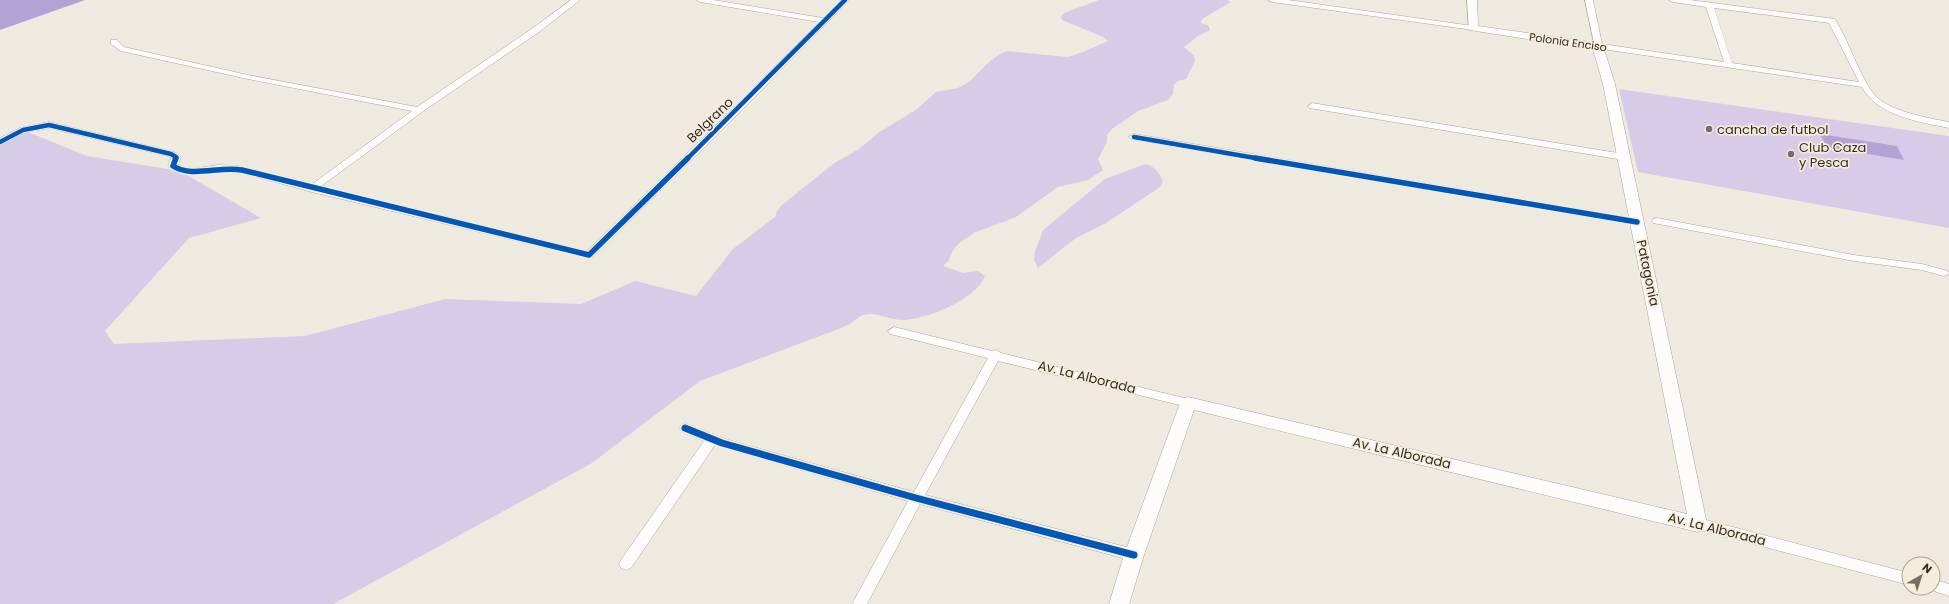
<svg xmlns="http://www.w3.org/2000/svg" width="1949" height="604" viewBox="0 0 1949 604" font-family="Poppins,sans-serif">
<rect width="100%" height="100%" fill="#efeae0"/>
<path fill="#d6cce8" d="M1099,0H1227L1231,2L1202,19L1201,23L1209,26L1210,30L1198,36L1184,47L1194,56L1195,61L1186,79L1178,81L1174,85L1173,94L1168,100L1138,111L1112,129L1107,135V142L1098,159L1103,170L1088,180L1058,187L1016,217L974,233L958,244L952,252L949,260L943,266L963,273L978,271L985,276C977,299 926,320 902,320C889,320 876,311 863,315C859,316 856,320 853,322C847,326 840,328 833,331L700,381L592,463L333,604H0V142L23,130L87,156L180,171L261,218L189,238L105,331L114,344L305,336L445,299L581,304L635,281L696,296L733,249L775,217L777,211L782,205L833,164L859,149L878,133L917,109L936,92L958,88L969,82L989,62L1000,54L1007,51L1068,57L1083,52L1108,41L1103,37L1062,20L1061,16L1064,13Z
M1619,89L1949,136V228L1638,172Z
M1145,164C1156,167 1158,172 1163,181L1160,187L1106,223L1076,238L1038,268L1034,260L1035,252L1043,230L1105,179Z"/>
<path fill="#b1a3d3" d="M0,0H85L0,30Z
M1820,134L1897,146L1904,160L1826,147Z"/>
<g fill="none" stroke-linecap="round" stroke-linejoin="round">
<defs>
<path id="minor" d="M571,0H580L539,32L422,112L320,187L587,251L743,99L819,22L700,2L696,0H713L823,18L841,0H849L749,103L593,257L589,258L312,192L242,173L218,171L185,174L170,168L168,166L171,158L168,156L49,128L26,132L0,145V138L20,128L49,122L174,152L181,157L178,165L191,169L218,165L238,166L311,185L412,111L248,79L121,51L111,44V40H117L124,47L248,75L417,107L533,28Z
M1268,0H1288L1473,26L1477,28L1473,30L1272,2Z
M1585,0H1593L1602,44L1724,62L1706,7L1673,2L1669,0H1690L1835,19C1849,42 1858,72 1873,93C1886,111 1928,118 1949,122V128C1920,122 1877,116 1862,87L1595,48ZM1714,8L1829,23L1859,82L1732,63Z
M1312,103L1624,154L1629,157L1624,160L1309,108L1308,106Z
M1134,134L1637,219L1642,222L1637,225L1131,139L1129,137Z
M1657,218L1854,255L1922,264L1948,271L1949,274L1944,276L1922,270L1854,261L1653,223L1652,221L1653,219Z
M894,327L992,351L996,350L1001,353L1192,400L1194,403L1192,406L1188,407L998,361L925,495L1134,549L1139,551L1141,555L1139,559L1134,561L920,504L867,604H852L908,501L715,445L631,568L626,570L621,568L619,564L621,560L704,441L681,431L679,428L681,425L685,423L725,439L914,492L988,358L890,334L888,331Z
M1698,518L1909,573V585L1693,528L1691,524L1693,520Z
M1933,579L1949,584V596L1928,589L1927,588H1933Z"/>
<path id="secondary" d="M1467,0H1477L1478,26L1598,43L1603,46L1615,84L1707,524L1705,529L1698,532L1194,410L1144,555L1129,604H1109L1124,555L1180,403L1182,399L1188,397L1687,514L1603,84L1593,49L1469,30Z"/>
</defs>
<use href="#minor" stroke="#aaa69e" stroke-width="1"/>
<use href="#secondary" stroke="#aaa69e" stroke-width="1"/>
<use href="#minor" fill="#fdfcfa" fill-rule="evenodd"/>
<use href="#secondary" fill="#fdfcfa" fill-rule="evenodd"/>
<defs>
<path id="cycleway-far2" d="M1134,137L1261,159
M0,142L23,130L49,125L171,154L176,157L175,159
M687,159L845,0"/>
<path id="cycleway-far1" d="M176,158L173,166C192,178 219,166 242,170L589,255L688,158
M1255,158L1637,222"/>
<path id="cycleway" d="M685,428L722,443L916,498L1134,555"/>
</defs>
<use href="#cycleway-far2" stroke="#f5edda" stroke-width="6"/>
<use href="#cycleway-far1" stroke="#f5edda" stroke-width="8"/>
<use href="#cycleway" stroke="#f5edda" stroke-width="10"/>
<use href="#cycleway-far2" stroke="#0057b8" stroke-width="4.5"/>
<use href="#cycleway-far1" stroke="#0057b8" stroke-width="5.5"/>
<use href="#cycleway" stroke="#0057b8" stroke-width="7"/>
</g>
<g fill="#747068" stroke="#f5edda" stroke-width="1.5">
<circle cx="1709" cy="129" r="4"/>
<circle cx="1791" cy="154" r="4"/>
</g>
<g text-anchor="middle" dominant-baseline="central" stroke-width="3.5" stroke-linejoin="round" paint-order="stroke">
<g font-size="11" fill="#322e27" stroke="#f5edda">
<text transform="translate(1568 42) rotate(8)">Polonia Enciso</text>
</g>
<g font-size="13" fill="#322e27" stroke="#f5edda">
<text transform="translate(710 120) rotate(-44)">Belgrano</text>
<text transform="translate(1648 273) rotate(78)">Patagonia</text>
<text transform="translate(1087 377) rotate(14)">Av. La Alborada</text>
<text transform="translate(1402 453) rotate(13)">Av. La Alborada</text>
<text transform="translate(1717 529) rotate(14)">Av. La Alborada</text>
</g>
<g font-size="13" fill="#322e27" stroke="#f5edda" text-anchor="start">
<text x="1717" y="129">cancha de futbol</text>
<text x="1799" y="147">Club Caza<tspan x="1799" dy="15">y Pesca</tspan></text>
</g>
</g>
<g transform="translate(1921 576) rotate(39)"><circle r="19" fill="#f5edda" stroke="#a7a192"/>
<path d="M0-3L7 15L0 10L-7 15Z" fill="#747068"/>
<text y="-6" font-size="11" font-weight="bold" text-anchor="middle" fill="#322e27">N</text>
</g>
</svg>
